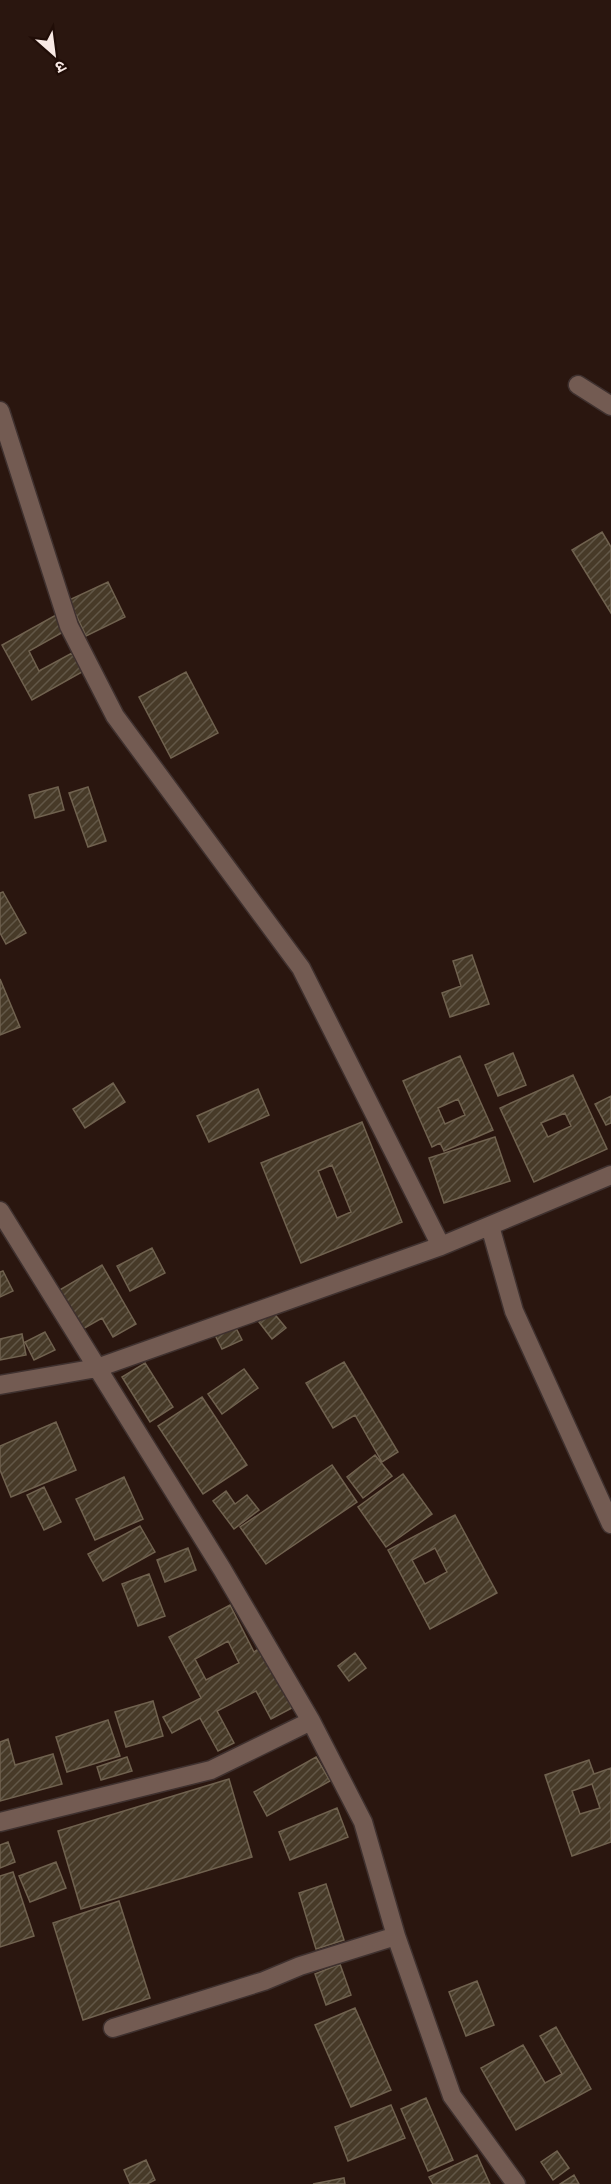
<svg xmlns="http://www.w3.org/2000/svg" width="611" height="2184" viewBox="0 0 611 2184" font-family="'Fira Sans Condensed','Noto Sans Devanagari',sans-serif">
<defs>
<pattern id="building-hatch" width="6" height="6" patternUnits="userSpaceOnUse" patternTransform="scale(1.5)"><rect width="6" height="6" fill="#473a28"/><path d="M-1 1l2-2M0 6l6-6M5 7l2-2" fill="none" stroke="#625747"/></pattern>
</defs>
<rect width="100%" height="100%" fill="#2a160f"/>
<path fill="url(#building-hatch)" stroke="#70624f" stroke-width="1.5" fill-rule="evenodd" d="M602,532L611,547V613L572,550Z
M108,582L125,617L86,636L69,600Z
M56,615L65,631L29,651L39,671L72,653L82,672L32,700L2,645Z
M186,672L218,733L171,758L139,697Z
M58,787L64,810L35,818L29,795Z
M88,787L106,841L88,847L69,793Z
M3,892L26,933L6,944L0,933V893Z
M472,955L489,1004L450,1017L442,993L461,986L453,961Z
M0,979L20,1027L0,1035Z
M513,1053L526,1085L498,1096L485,1065Z
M460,1056L493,1130L444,1151L440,1143L432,1147L403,1081ZM458,1099L465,1115L445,1124L438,1108Z
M573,1075L607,1149L534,1182L500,1108ZM565,1113L571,1126L548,1137L541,1123Z
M113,1083L125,1102L85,1128L73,1109Z
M258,1089L269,1115L209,1142L197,1116Z
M611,1096V1123L606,1125L595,1104Z
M362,1122L402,1222L301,1263L261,1163ZM332,1165L351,1212L337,1218L318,1171Z
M495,1137L510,1181L444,1203L429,1158Z
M152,1248L165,1273L130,1291L117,1266Z
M102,1265L136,1324L113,1337L102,1318L81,1330L58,1291Z
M3,1271L13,1291L0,1297V1272Z
M272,1311L286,1328L272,1339L259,1322Z
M234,1324L242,1340L222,1349L214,1333Z
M45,1332L55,1350L34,1360L25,1342Z
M22,1334L26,1355L0,1360V1339Z
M344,1362L398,1452L382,1462L355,1415L333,1428L306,1383Z
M145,1363L173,1407L150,1422L122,1377Z
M244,1369L258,1388L222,1414L208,1394Z
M202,1397L247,1465L203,1494L158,1426Z
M56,1422L76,1470L11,1497L0,1470V1446Z
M375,1455L392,1476L363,1498L347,1477Z
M332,1465L357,1502L266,1564L240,1527Z
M403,1474L432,1514L386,1547L358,1507Z
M124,1477L143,1519L95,1540L76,1499Z
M44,1487L61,1522L44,1530L27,1495Z
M226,1491L235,1504L247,1495L259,1510L234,1529L213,1501Z
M455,1515L497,1593L430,1629L388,1550ZM435,1548L447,1572L425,1584L412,1560Z
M140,1526L155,1552L103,1581L88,1554Z
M188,1548L196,1570L165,1582L157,1560Z
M149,1574L165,1616L138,1626L122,1584Z
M230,1605L254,1652L260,1648L292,1708L271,1719L256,1691L217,1711L234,1743L218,1751L200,1718L172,1733L163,1717L201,1698L169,1637ZM228,1641L239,1663L206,1680L195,1659Z
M355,1653L366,1668L349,1681L338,1666Z
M153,1701L163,1736L126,1747L115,1712Z
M108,1720L120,1756L67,1772L56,1737Z
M8,1739L15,1765L53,1754L62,1784L0,1801V1742Z
M127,1757L132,1771L101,1780L97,1767Z
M316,1757L330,1781L267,1816L254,1792Z
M589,1760L594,1774L611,1768V1842L572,1856L545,1775ZM592,1784L600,1808L580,1814L572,1791Z
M229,1779L252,1857L81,1909L58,1831Z
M337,1808L348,1837L290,1860L279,1832Z
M8,1842L15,1862L0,1868V1845Z
M56,1862L66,1888L30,1902L19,1876Z
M13,1872L34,1936L0,1947V1876Z
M326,1884L344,1940L316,1949L299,1893Z
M119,1901L150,1998L83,2020L53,1923Z
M340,1964L351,1995L326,2005L315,1974Z
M477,1981L494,2025L466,2036L449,1992Z
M355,2008L391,2090L351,2107L315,2025Z
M556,2027L591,2089L516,2130L481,2068L523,2045L545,2083L562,2074L540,2036Z
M426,2098L453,2160L428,2171L401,2109Z
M391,2105L405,2138L348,2161L335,2127Z
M557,2151L569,2168L553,2180L541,2162Z
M477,2155L490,2184H433L429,2177Z
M146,2160L155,2180L147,2184H130L124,2170Z
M574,2175L579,2184H560Z
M344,2178L345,2184H313Z"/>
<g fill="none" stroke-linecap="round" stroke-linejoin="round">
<defs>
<path id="minor" d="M578,385L611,406
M0,411L69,626L115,716L301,968L441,1246
M0,1211L222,1569L311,1721L363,1822L396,1936L300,1966L264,1981L113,2028
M490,1226L514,1311L611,1524
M0,1385L97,1368L441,1246L611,1175
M0,1822L211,1770L311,1721
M396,1936L452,2096L516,2184"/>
</defs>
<use href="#minor" stroke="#3f312f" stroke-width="21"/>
<use href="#minor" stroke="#735b52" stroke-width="18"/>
</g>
<g transform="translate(54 54) rotate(152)" stroke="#200d07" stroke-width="4.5" paint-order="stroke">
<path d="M0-4.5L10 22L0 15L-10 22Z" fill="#f9eae5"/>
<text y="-9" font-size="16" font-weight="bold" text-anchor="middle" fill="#f9eae5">उ</text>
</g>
</svg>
